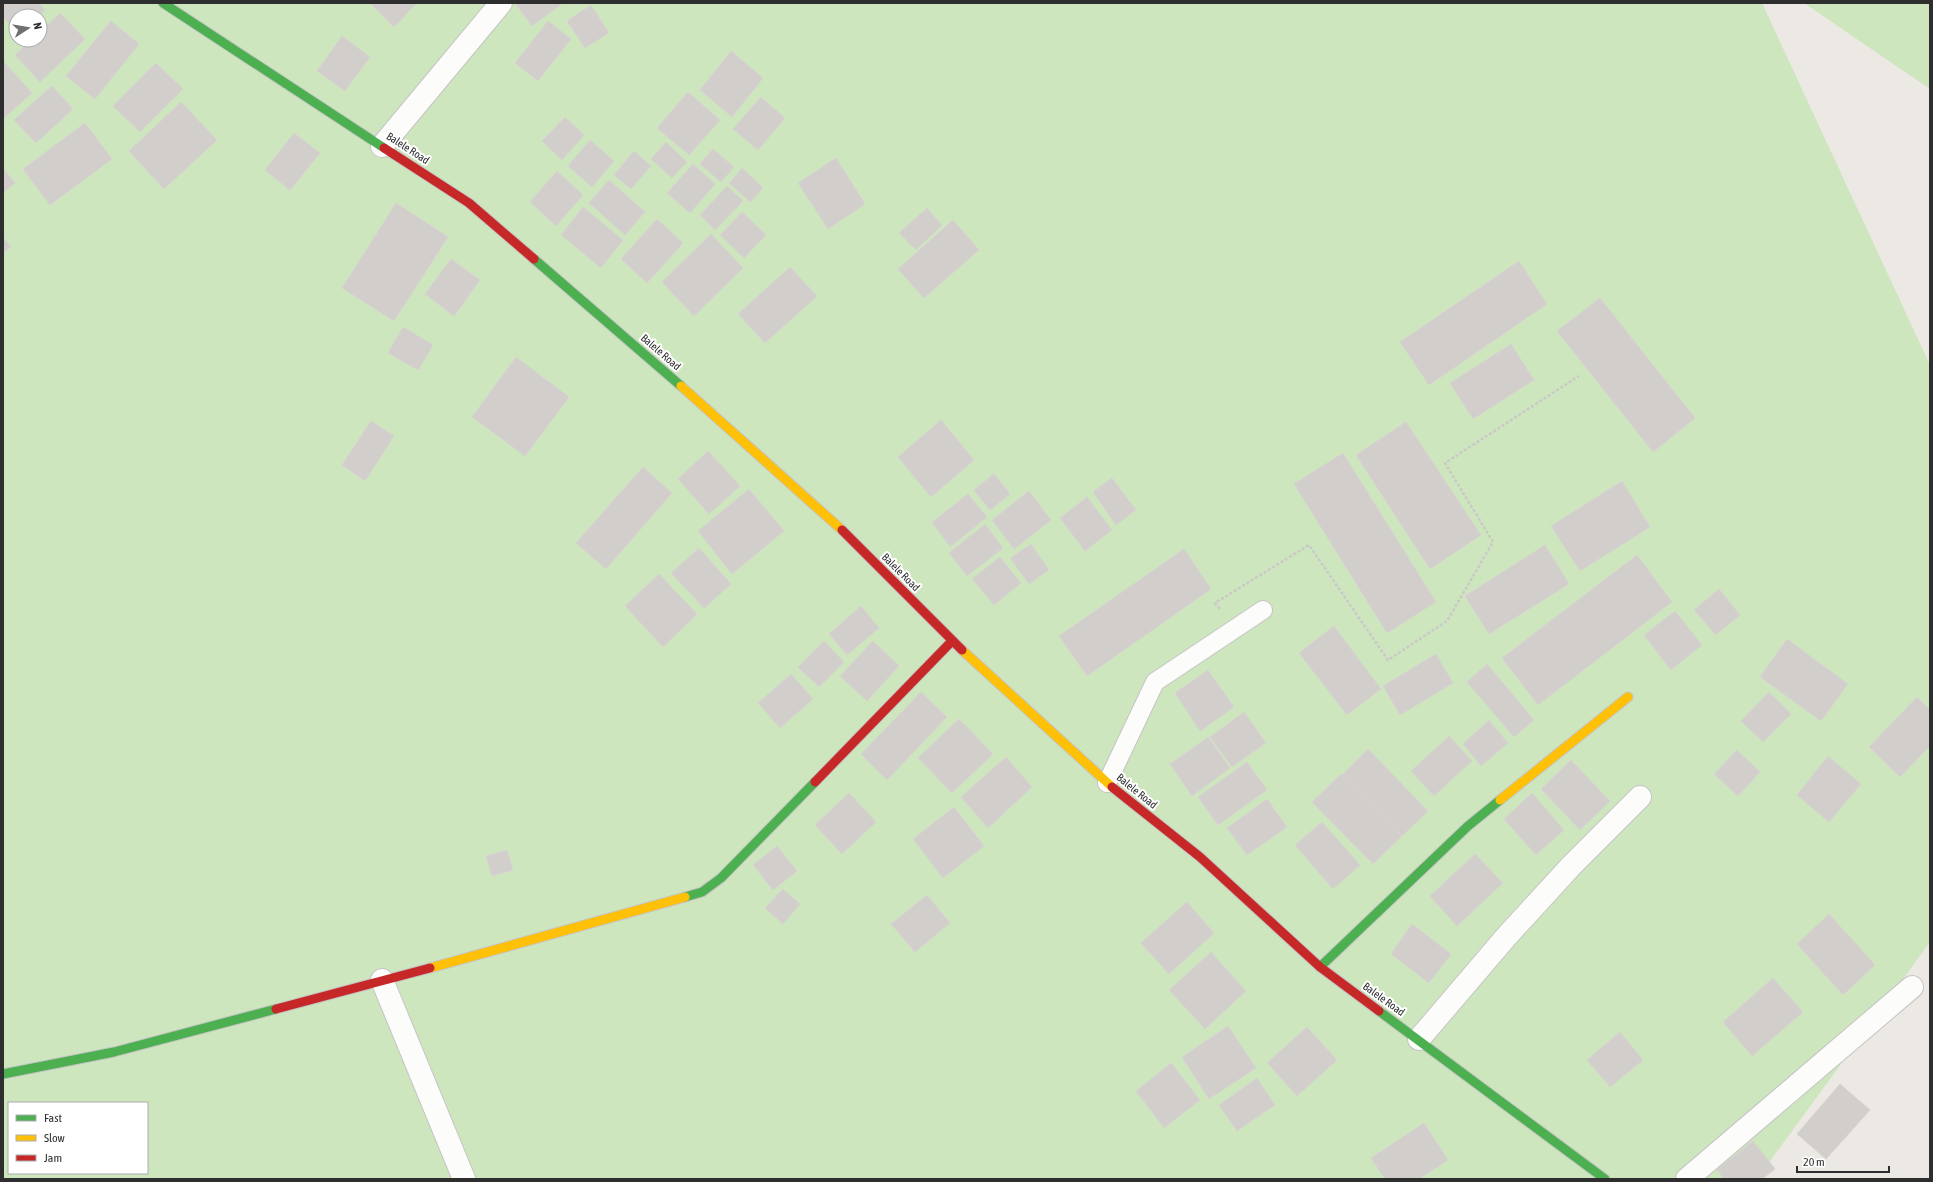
<svg xmlns="http://www.w3.org/2000/svg" width="1933" height="1182" viewBox="0 0 1933 1182" font-family="'Asap Condensed',sans-serif">
<rect width="100%" height="100%" fill="#ece8e4"/>
<path fill="#cee6be" fill-rule="evenodd" d="M3,3H1762L1930,365V942L1757,1179H3ZM16,16H40V40H16ZM9,1103H147V1173H9Z
M1804,3H1930V89Z"/>
<path fill="#d1cecb" stroke="#d7d4d0" d="M3,3H39L45,10L38,16H16V32L3,17Z
M370,3H417L394,27Z
M515,3H563L532,26Z
M591,5L609,33L585,48L567,21Z
M60,13L85,39L40,82L15,55L31,40H40V32Z
M111,21L139,44L95,99L66,76Z
M548,21L571,39L538,81L515,63Z
M342,36L370,57L345,91L317,71Z
M731,51L763,78L732,117L700,90Z
M4,62L32,93L3,119V63Z
M156,63L183,89L140,132L113,106Z
M52,86L73,109L36,143L14,120Z
M688,92L720,120L689,155L657,128Z
M761,97L785,118L758,150L733,129Z
M181,102L217,140L164,189L129,151Z
M565,117L584,135L562,160L542,141Z
M85,123L112,159L50,205L23,169Z
M294,133L320,153L290,190L265,170Z
M590,140L614,161L592,187L568,166Z
M666,142L687,162L672,178L651,159Z
M713,149L734,167L721,182L700,164Z
M634,151L651,166L631,189L614,175Z
M836,158L865,204L828,229L798,183Z
M693,164L715,184L690,213L667,193Z
M3,168L15,183L3,193Z
M742,168L763,188L750,202L729,183Z
M557,171L583,195L556,226L530,202Z
M609,180L645,212L625,235L589,203Z
M727,186L743,201L715,230L700,215Z
M396,203L448,237L394,321L342,288Z
M583,207L623,240L601,268L561,235Z
M927,208L942,225L916,250L899,233Z
M742,212L766,235L744,258L720,235Z
M657,219L683,243L647,283L621,259Z
M953,220L979,250L924,298L898,269Z
M711,234L743,268L694,316L662,282Z
M3,237L11,247L3,253Z
M451,259L480,280L454,316L425,294Z
M1519,261L1547,304L1429,385L1400,342Z
M790,267L817,296L765,343L738,314Z
M1600,298L1695,418L1653,452L1557,331Z
M403,327L433,345L418,370L388,353Z
M1511,344L1534,380L1473,419L1450,383Z
M516,357L569,397L525,456L472,417Z
M941,420L974,460L931,497L898,457Z
M371,421L394,436L365,481L342,465Z
M1406,422L1481,535L1430,569L1356,455Z
M708,451L740,486L709,514L678,479Z
M1343,453L1436,602L1387,633L1294,484Z
M643,467L672,493L606,569L576,543Z
M994,474L1010,494L990,510L974,490Z
M1112,478L1136,510L1116,525L1093,492Z
M1622,481L1650,527L1580,571L1551,526Z
M749,489L784,531L732,574L698,531Z
M1029,491L1051,520L1014,549L992,520Z
M968,494L987,517L950,547L932,522Z
M1087,497L1112,530L1085,551L1060,518Z
M985,524L1003,548L967,576L949,553Z
M1031,544L1049,570L1029,584L1010,558Z
M1545,545L1569,584L1489,634L1465,596Z
M699,548L731,584L704,608L671,573Z
M1184,549L1211,589L1087,676L1059,636Z
M1637,555L1672,602L1538,705L1502,658Z
M1000,557L1021,583L994,605L972,579Z
M659,574L697,614L663,647L625,606Z
M1719,589L1740,615L1716,635L1694,610Z
M861,606L879,628L847,655L829,634Z
M1675,611L1702,645L1671,670L1644,635Z
M1334,626L1381,689L1347,715L1299,653Z
M1787,639L1848,684L1821,721L1760,677Z
M824,641L844,662L819,687L798,667Z
M873,641L899,666L867,701L840,676Z
M1436,654L1453,683L1400,715L1383,686Z
M1487,664L1534,720L1514,737L1467,682Z
M1208,670L1234,707L1200,731L1175,693Z
M791,674L813,699L780,728L758,703Z
M921,692L947,717L887,780L861,754Z
M1769,692L1791,714L1763,742L1741,721Z
M1917,697L1930,710V746L1900,777L1869,747Z
M1244,712L1266,743L1232,767L1210,737Z
M959,719L993,754L952,793L918,758Z
M1489,720L1508,743L1481,766L1463,744Z
M1449,736L1472,761L1434,796L1411,771Z
M1208,737L1230,768L1192,796L1170,764Z
M1368,749L1428,811L1402,836L1342,775Z
M1737,750L1760,772L1738,796L1714,774Z
M1828,756L1861,784L1829,822L1797,795Z
M1006,757L1032,787L988,828L961,797Z
M1571,760L1610,801L1580,830L1541,789Z
M1247,762L1267,790L1218,825L1198,797Z
M1341,774L1402,836L1373,864L1312,802Z
M849,793L876,822L842,854L815,825Z
M1532,793L1564,830L1536,855L1504,819Z
M1267,799L1287,827L1247,855L1227,828Z
M954,807L984,846L943,878L913,839Z
M1322,822L1360,865L1333,889L1295,845Z
M777,846L797,871L773,890L753,865Z
M507,850L513,870L492,876L486,856Z
M1475,854L1503,883L1457,926L1430,896Z
M783,889L800,904L783,924L765,908Z
M927,895L950,923L915,952L891,924Z
M1187,902L1214,933L1169,974L1141,943Z
M1829,914L1875,965L1843,995L1797,944Z
M1412,924L1451,954L1429,983L1391,954Z
M1211,952L1246,991L1205,1029L1169,990Z
M1773,978L1803,1012L1752,1056L1723,1022Z
M1228,1026L1256,1068L1209,1099L1182,1057Z
M1307,1027L1337,1060L1297,1096L1267,1063Z
M1620,1032L1643,1060L1610,1087L1587,1060Z
M1171,1063L1200,1100L1164,1128L1136,1091Z
M1257,1078L1275,1105L1237,1131L1219,1105Z
M1840,1084L1870,1110L1826,1159L1797,1134Z
M1424,1123L1448,1160L1419,1179H1385L1371,1158Z
M1753,1141L1775,1169L1762,1179H1724L1717,1170Z"/>
<g fill="none" stroke-linecap="round" stroke-linejoin="round">
<defs>
<path id="lane" d="M1107,783L1155,682L1263,610"/>
<path id="street" d="M382,146L501,3
M382,980L464,1179
M1419,1039L1506,937L1571,866L1640,797
M1687,1179L1912,987"/>
<path id="fast" d="M163,3L384,148
M534,259L681,386
M685,897L702,892L721,878L815,782
M1320,967L1468,826L1500,800
M1379,1011L1605,1179
M3,1074L114,1052L276,1009"/>
<path id="slow" d="M681,386L842,530
M962,650L1112,787
M1500,800L1628,697
M430,968L685,897"/>
<path id="jam" d="M384,148L469,203L534,259
M842,530L962,650
M815,782L952,641
M1112,787L1200,857L1320,967L1379,1011
M276,1009L430,968"/>
</defs>
<use href="#lane" stroke="#c5c4c5" stroke-width="20"/>
<use href="#street" stroke="#c5c4c5" stroke-width="24"/>
<use href="#fast" stroke="#c5c4c5" stroke-width="11"/>
<use href="#slow" stroke="#c5c4c5" stroke-width="11"/>
<use href="#jam" stroke="#c5c4c5" stroke-width="11"/>
<path stroke="#c9c9c8" stroke-width="2.5" stroke-dasharray="3 2" stroke-linecap="butt" d="M1220,609L1215,603L1309,545L1388,660L1447,621L1493,542L1445,463L1579,376"/>
<use href="#lane" stroke="#fcfcfb" stroke-width="18"/>
<use href="#street" stroke="#fcfcfb" stroke-width="22"/>
<use href="#fast" stroke="#4caf50" stroke-width="9"/>
<use href="#slow" stroke="#ffc107" stroke-width="9"/>
<use href="#jam" stroke="#c62828" stroke-width="9"/>
</g>
<g text-anchor="middle" dominant-baseline="central" stroke-width="4" stroke-linejoin="round" paint-order="stroke">
<g font-size="11" fill="#2e2e2e" stroke="#fff">
<text transform="translate(408 148) rotate(33)">Balele Road</text>
<text transform="translate(661 352) rotate(41)">Balele Road</text>
<text transform="translate(901 572) rotate(45)">Balele Road</text>
<text transform="translate(1137 791) rotate(39)">Balele Road</text>
<text transform="translate(1384 999) rotate(36)">Balele Road</text>
</g>
</g>
<rect width="1933" height="1182" fill="none" stroke="#2e2e2e" stroke-width="8"/>
<rect x="8" y="1102" width="140" height="72" fill="#ffffff" stroke="#ababab"/>
<rect x="16" y="1115" width="20" height="6" fill="#4caf50" stroke="#ababab"/>
<text x="44" y="1122" font-size="12" fill="#2e2e2e">Fast</text>
<rect x="16" y="1135" width="20" height="6" fill="#ffc107" stroke="#ababab"/>
<text x="44" y="1142" font-size="12" fill="#2e2e2e">Slow</text>
<rect x="16" y="1155" width="20" height="6" fill="#c62828" stroke="#ababab"/>
<text x="44" y="1162" font-size="12" fill="#2e2e2e">Jam</text>
<g transform="translate(28 28) rotate(78)"><circle r="19" fill="#ffffff" stroke="#ababab"/>
<path d="M0-3L7 15L0 10L-7 15Z" fill="#706f6e"/>
<text y="-6" font-size="11" font-weight="bold" text-anchor="middle" fill="#2e2e2e">N</text>
</g>
<path d="M1797 1166v6h92v-6" fill="none" stroke="#2e2e2e" stroke-width="2"/>
<text x="1803" y="1166" font-size="12" fill="#2e2e2e" stroke="#ffffff" stroke-width="3" paint-order="stroke">20 m</text>
</svg>
